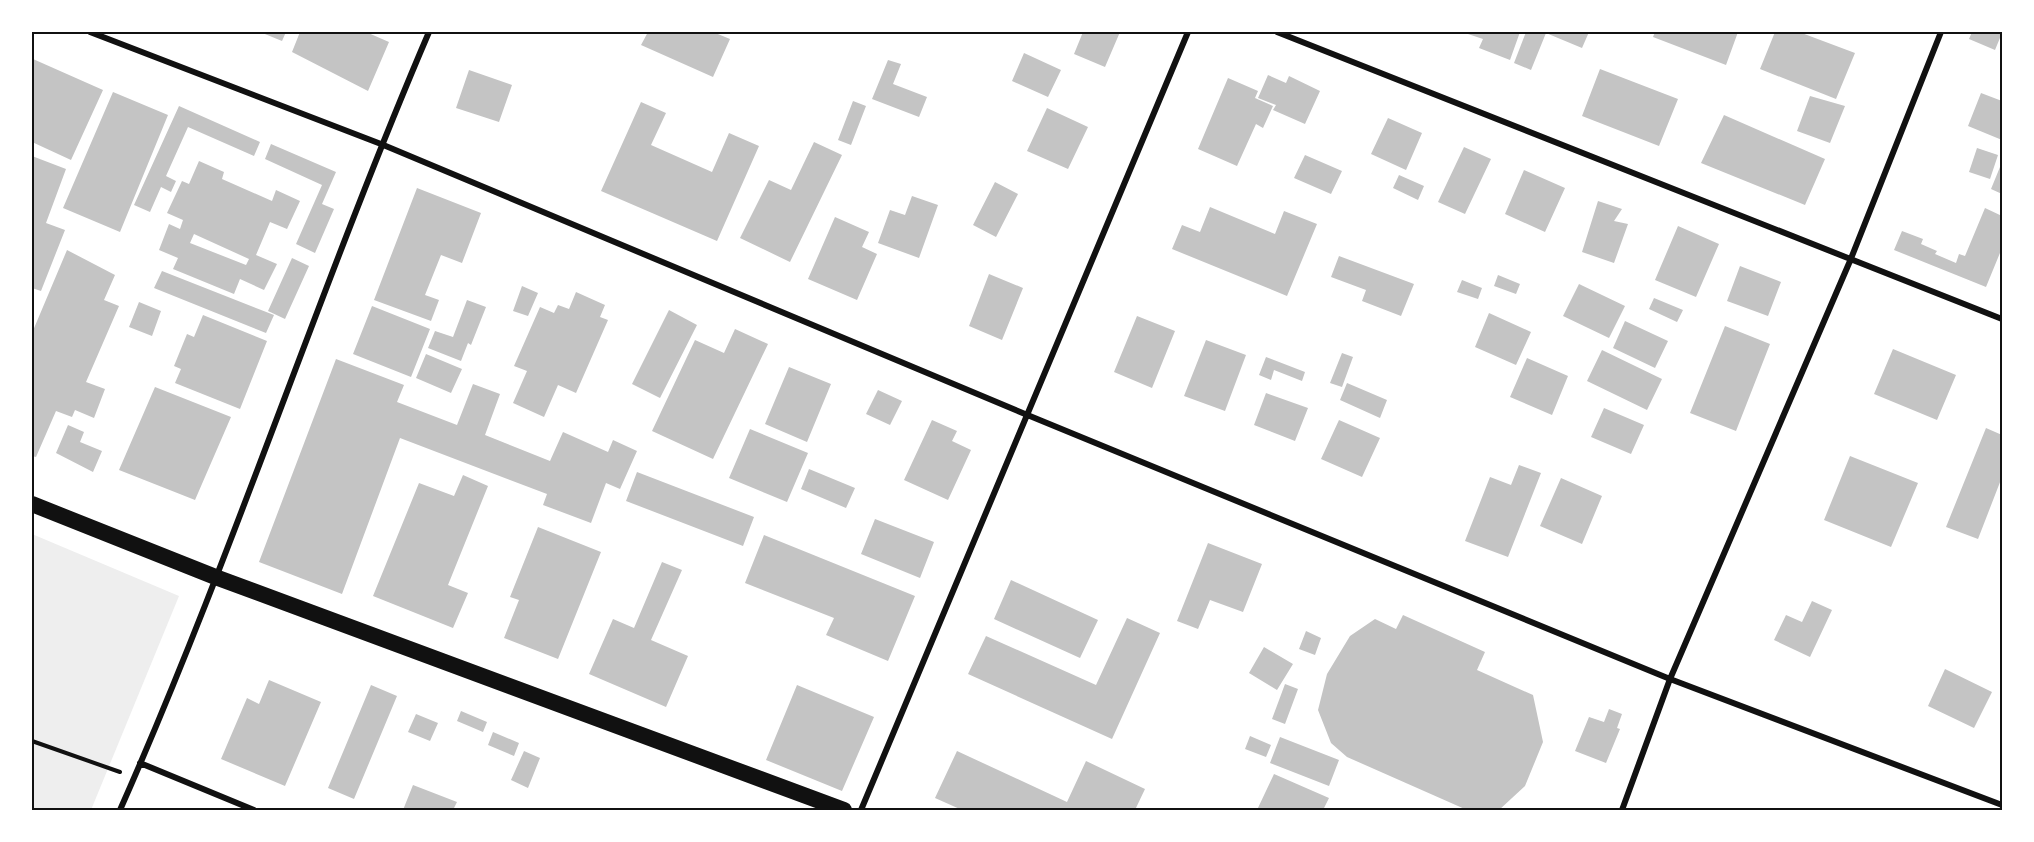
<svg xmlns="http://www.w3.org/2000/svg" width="2034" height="842" viewBox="0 0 2034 842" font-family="Rubik,sans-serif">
<rect width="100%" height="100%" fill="#fff"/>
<path fill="#eee" d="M32,534L179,596L91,810H32Z"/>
<path fill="#c4c4c4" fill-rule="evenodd" d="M260,32H286L282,41Z
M300,32H366L389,42L368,91L292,52Z
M648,32H713L730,39L713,77L641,45Z
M1083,32H1120L1105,67L1074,54Z
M1462,32H1520L1510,60L1479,48L1483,39Z
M1526,32H1589L1582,48L1546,33L1531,70L1514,63Z
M1655,32H1738L1726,65L1653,37Z
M1775,32H1799L1855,53L1836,99L1760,69Z
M1972,32H2002V33L1995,50L1969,39Z
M1024,53L1061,70L1048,97L1012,81Z
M33,59L103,90L71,160L32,142Z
M888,60L901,64L893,84L927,97L919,117L872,99Z
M1600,69L1678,99L1659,146L1582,116Z
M469,70L512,85L499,122L456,108Z
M1268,75L1286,83L1289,76L1320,91L1305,124L1273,110L1276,105L1258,98Z
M1228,78L1258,91L1255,98L1273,106L1263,128L1256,124L1237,166L1198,149Z
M113,92L168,115L120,232L63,208Z
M1981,93L2002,101V140L1968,126Z
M1810,96L1845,106L1830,143L1797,131Z
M853,101L866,106L851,145L838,140Z
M641,102L666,113L651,145L712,172L729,133L759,146L717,241L601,191Z
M179,106L260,142L254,156L188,127L166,176L176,181L171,192L161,187L150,212L134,205Z
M1047,108L1088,127L1068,169L1027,151Z
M1724,115L1825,159L1805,205L1701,163Z
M1388,118L1422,133L1406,170L1371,154Z
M814,142L842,155L790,262L740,238L769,180L791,190Z
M271,144L336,172L322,204L334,209L315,253L296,244L322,185L265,159Z
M1464,147L1491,159L1465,214L1438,202Z
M1977,148L1998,155L1990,179L1969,172Z
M1305,155L1342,171L1331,194L1294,178Z
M32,156L66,169L46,223L65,230L41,291L32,288Z
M199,161L224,172L222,179L272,201L276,190L300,201L287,229L270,222L256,255L277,264L264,290L240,279L234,294L173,269L178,258L159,250L169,224L180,229L183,220L167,213L182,181L189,184ZM194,234L249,259L246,265L190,243Z
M2000,167L2002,168V194L1991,189Z
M1524,170L1565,188L1545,232L1505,214Z
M1399,175L1424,186L1418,200L1393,188Z
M995,182L1018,194L996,237L973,225Z
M417,188L481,213L462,263L441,255L425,295L439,300L431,321L374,300Z
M912,196L938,205L919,258L878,243L890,210L905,215Z
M1598,201L1622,209L1614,221L1628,224L1614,263L1582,252Z
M1210,207L1275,234L1284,211L1317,224L1287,296L1172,249L1182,225L1200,232Z
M1985,208L2002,216V248L1986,287L1894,250L1902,231L1923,239L1921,244L1937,251L1935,254L1956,263L1959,254L1965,256Z
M835,217L869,232L862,247L877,254L857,300L808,279Z
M1678,226L1719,244L1696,297L1655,280Z
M67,250L115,275L104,300L119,306L86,382L105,389L94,418L75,410L72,417L56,411L36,457L32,456V333Z
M1339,256L1414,284L1401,316L1362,301L1366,290L1331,277Z
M292,258L309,266L285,319L268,311Z
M1740,266L1781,282L1768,316L1727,301Z
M162,271L274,315L266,333L154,288Z
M989,274L1023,288L1002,340L969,326Z
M1498,275L1520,284L1516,294L1494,286Z
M1462,280L1482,288L1478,299L1457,292Z
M1579,284L1625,306L1609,338L1563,316Z
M522,286L538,293L528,316L513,311Z
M576,292L605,305L600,317L608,320L576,393L558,385L544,417L513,403L527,371L514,366L540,307L554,313L558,305L569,309Z
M1654,298L1683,310L1677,322L1649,309Z
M467,300L486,307L471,345L468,343L461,361L428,348L435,331L453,337Z
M139,302L161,311L152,336L129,327Z
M372,306L430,329L411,377L353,354Z
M669,310L697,325L660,398L632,384Z
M1489,313L1531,332L1516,365L1475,347Z
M203,315L267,341L240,409L175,383L181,369L174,366L187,334L194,337Z
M1137,316L1175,331L1152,388L1114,372Z
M1625,321L1668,341L1655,368L1613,348Z
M1725,326L1770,344L1736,431L1690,413Z
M735,329L768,344L713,459L652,431L695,340L724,353Z
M1206,340L1246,355L1225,411L1184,396Z
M1893,349L1956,375L1937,420L1874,394Z
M1602,350L1662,379L1647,410L1587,381Z
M1342,353L1353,357L1342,387L1330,383Z
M426,354L462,369L451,393L416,378Z
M1266,357L1305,372L1302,381L1274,370L1271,380L1259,375Z
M1527,358L1568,376L1552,415L1510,397Z
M336,359L404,385L397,402L457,425L473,384L500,394L485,435L550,461L563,432L608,452L613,440L637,451L620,489L606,483L591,523L543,505L547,494L400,438L342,594L259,562Z
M789,367L831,384L807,442L765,424Z
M1347,383L1387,400L1380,418L1340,400Z
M155,387L231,417L195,500L119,470Z
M878,390L902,401L890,425L866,414Z
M1266,393L1308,408L1295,441L1254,425Z
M1604,408L1644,425L1631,454L1591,437Z
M932,420L957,431L952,441L971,450L948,500L904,480Z
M1339,420L1380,438L1362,477L1321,459Z
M68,425L84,432L80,442L102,451L93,472L56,453Z
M1986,428L2002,435V477L1978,539L1946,527Z
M750,429L808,453L787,502L729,478Z
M1850,456L1918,483L1891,547L1824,520Z
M1519,465L1541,473L1508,557L1465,541L1490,477L1511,485Z
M809,469L855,488L846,508L801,489Z
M637,472L754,517L743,546L626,501Z
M463,475L488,486L448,585L468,593L453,628L373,596L419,483L454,496Z
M1561,478L1602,496L1582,544L1540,526Z
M875,519L934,542L920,578L861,554Z
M538,527L601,552L558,659L504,638L519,600L510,597Z
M764,535L915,596L888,661L826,635L834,618L745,583Z
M1208,543L1262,564L1243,612L1210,600L1198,629L1177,621Z
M662,562L682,570L651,640L688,656L666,707L589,674L613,619L634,628Z
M1011,580L1098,620L1080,658L994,619Z
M1812,601L1832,610L1810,657L1774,640L1786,615L1802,622Z
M1403,615L1485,652L1477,670L1533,695L1543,742L1525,786L1499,810H1467L1347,757L1331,743L1318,710L1327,674L1350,636L1375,619L1396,629Z
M1127,618L1160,633L1112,739L968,674L986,636L1096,685Z
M1306,631L1321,638L1315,655L1299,649Z
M1264,647L1293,664L1277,690L1249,673Z
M1945,669L1992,692L1974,728L1928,706Z
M269,680L321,702L285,786L221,759L247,698L259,704Z
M1285,684L1298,689L1285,724L1272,719Z
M371,685L397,696L354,799L328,788Z
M797,685L874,717L842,791L766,760Z
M1609,709L1622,714L1617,728L1620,729L1606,763L1575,751L1589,717L1604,722Z
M461,711L487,722L483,732L457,721Z
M416,714L438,723L430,741L408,732Z
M493,732L519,743L514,756L488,745Z
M1250,736L1271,745L1266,757L1245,749Z
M1280,737L1339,760L1329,786L1270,763Z
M524,751L540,758L528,788L511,780Z
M957,751L1067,802L1086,761L1145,789L1135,810H962L935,798Z
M1274,774L1329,798L1323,810H1257Z
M413,785L457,802L453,810H403Z"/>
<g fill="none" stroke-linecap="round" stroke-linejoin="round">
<path stroke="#111" stroke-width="4" d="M32,741L120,772"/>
<path stroke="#111" stroke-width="6" d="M90,32L381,144L1025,414L1670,679L2002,805
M1277,32L2002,319
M140,763L254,810
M120,810C233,555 319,289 429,32
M861,810L1188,32
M1622,810L1670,679L1850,261L1941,32"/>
<path stroke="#111" stroke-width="16" d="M32,504L218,578L844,810"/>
</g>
<rect width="2034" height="842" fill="none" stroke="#ffffff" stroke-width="66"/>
<rect x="33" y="33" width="1968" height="776" fill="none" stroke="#111" stroke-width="2"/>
</svg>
